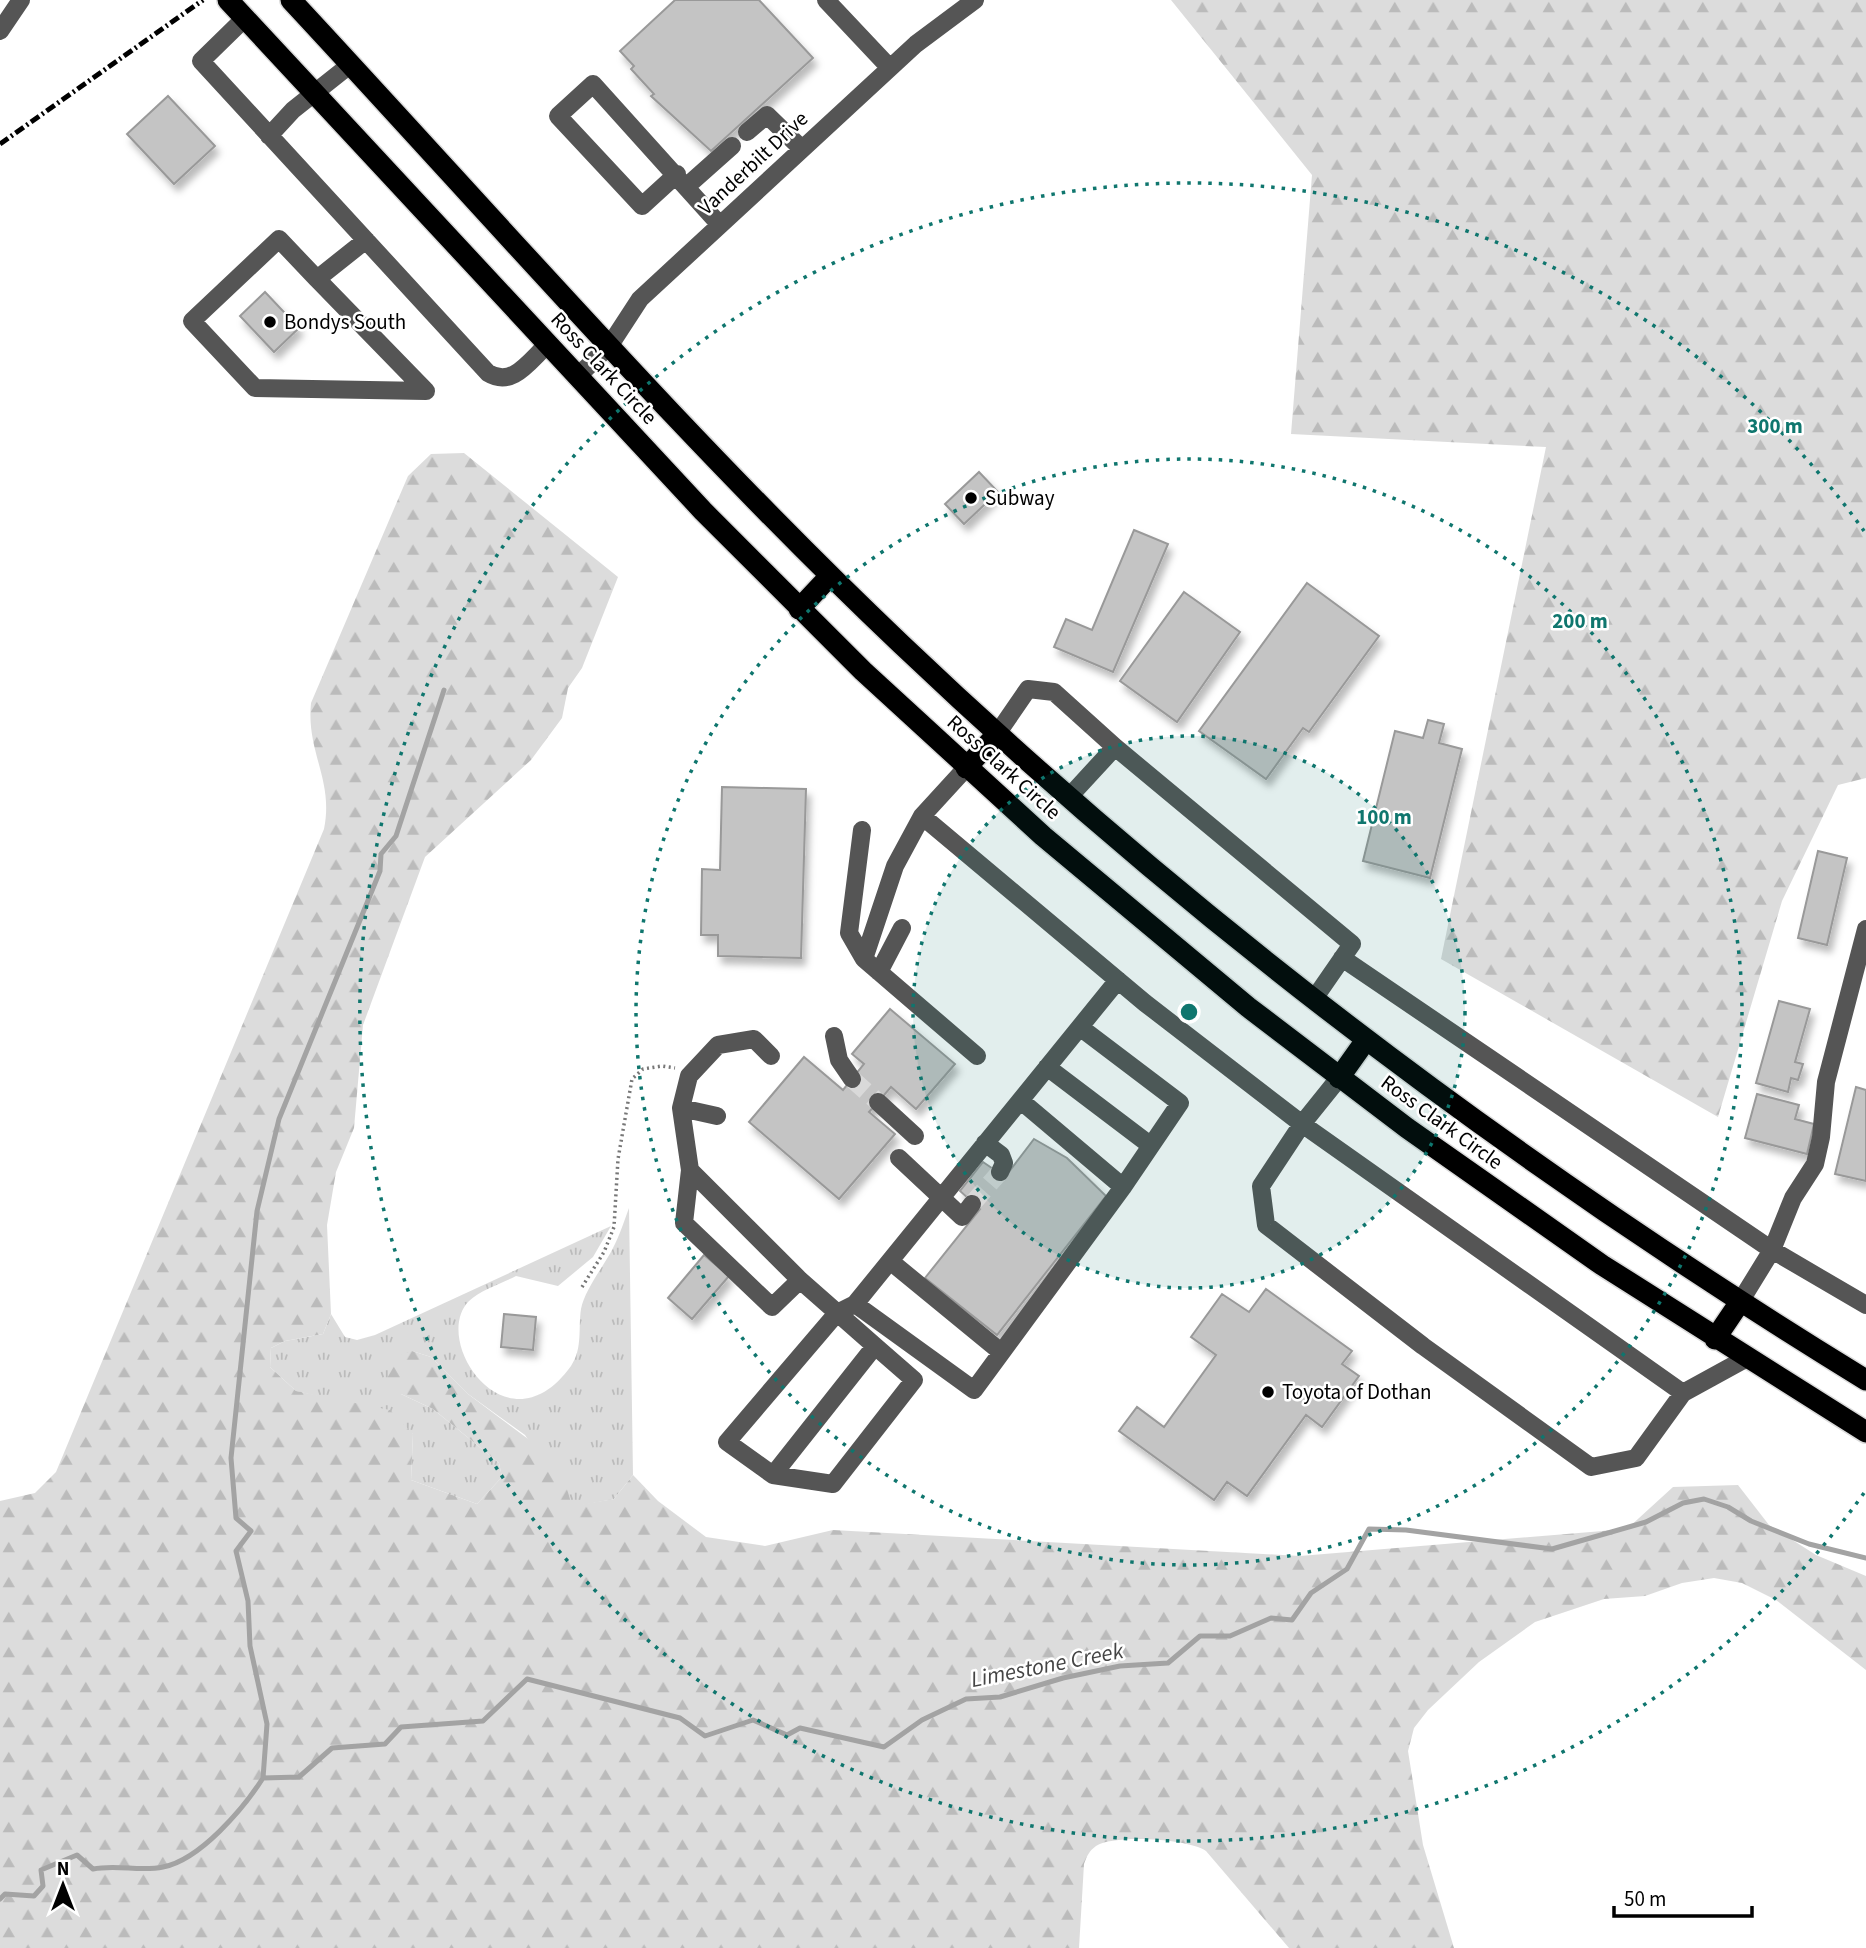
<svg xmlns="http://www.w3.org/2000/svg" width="1866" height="1948" viewBox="0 0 1866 1948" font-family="'Source Sans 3',sans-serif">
<defs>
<pattern id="grass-tufts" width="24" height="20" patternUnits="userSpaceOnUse" patternTransform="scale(1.75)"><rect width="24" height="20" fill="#dcdcdc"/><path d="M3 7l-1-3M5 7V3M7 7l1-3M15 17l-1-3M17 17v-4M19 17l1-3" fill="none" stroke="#bbb"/></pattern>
<pattern id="forest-firs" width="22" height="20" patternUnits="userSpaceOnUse" patternTransform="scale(1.75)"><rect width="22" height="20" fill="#dcdcdc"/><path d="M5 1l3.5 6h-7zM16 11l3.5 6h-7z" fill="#bbb"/></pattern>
<filter id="shadow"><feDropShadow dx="4" dy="7" stdDeviation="3.5" flood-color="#0004"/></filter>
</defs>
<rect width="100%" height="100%" fill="#fff"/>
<path fill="url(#grass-tufts)" d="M629,1208L633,1475L614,1499L572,1507L525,1435L468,1394L431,1357L412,1351L401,1394L433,1409L499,1463L502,1477L477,1504L411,1480L413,1434L334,1400L296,1391L270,1367L271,1348L285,1341L323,1334L331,1314L345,1337L357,1340L375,1335L611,1226L593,1257L558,1286L516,1276C503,1283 480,1290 469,1301C430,1340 507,1455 571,1366C583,1348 578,1328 581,1309C585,1289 604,1266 613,1248C620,1235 624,1221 629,1208Z"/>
<path fill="url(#forest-firs)" d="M1171,0H1866V778L1838,785L1782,901L1718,1117L1441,959L1546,447L1291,434L1312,175Z
M464,453L618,577L582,668L568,688L562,718L531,760L425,857L363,1025L354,1128L336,1172L327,1225L331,1314L323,1334L285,1341L271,1348L270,1367L296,1391L390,1410L413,1434L411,1480L477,1504L502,1477L499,1463L433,1409L401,1394L388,1384V1365L396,1356L412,1351L431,1357L468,1394L559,1462L572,1506L614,1499L633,1475L658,1501L706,1537L765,1546L833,1530L1300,1556L1627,1529L1673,1487L1738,1485L1769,1525L1816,1555L1866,1576V1670L1776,1600L1742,1583L1714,1578L1682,1583L1645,1596L1604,1599L1535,1622L1479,1662L1428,1710L1414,1728L1408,1751L1423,1845L1454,1948H1289L1206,1851C1188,1839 1115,1834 1096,1846C1089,1851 1087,1856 1084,1864L1079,1948H0V1501L35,1493L56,1472L324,829C334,780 306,752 311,703L408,476L431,454Z"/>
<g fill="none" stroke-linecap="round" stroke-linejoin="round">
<path stroke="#a3a3a3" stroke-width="5" d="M263,1778L267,1724L250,1646L248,1601L236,1551L251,1531L236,1518L231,1458L257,1211L279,1119L380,871L381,854L396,836L444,690
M0,1899L5,1894L34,1896L43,1886L41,1870L77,1855L93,1869C117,1864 140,1872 163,1867C200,1860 244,1808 263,1778L299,1777L332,1748L385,1744L401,1727L483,1721L527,1679L680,1718L705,1736L753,1720L787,1735L800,1728L884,1747L922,1720L966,1699L1000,1697L1063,1678L1120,1666L1168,1663L1200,1636H1230L1271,1618L1292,1620L1311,1593L1347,1569L1369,1529L1406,1530L1552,1549L1646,1522L1683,1503L1704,1499L1728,1507L1751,1521L1809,1544L1866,1558"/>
</g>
<path fill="#c4c4c4" stroke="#999" stroke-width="2" filter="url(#shadow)" d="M675,0H759L813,58L711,151L651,96L654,94L631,69L634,66L620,51Z
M168,96L215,146L174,184L127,134Z
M265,292L299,328L274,352L240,316Z
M979,472L998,492L964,524L945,504Z
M1134,530L1168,544L1113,672L1054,647L1066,619L1092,630Z
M1307,583L1379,636L1309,732L1303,728L1266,779L1199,731Z
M1184,592L1240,632L1177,722L1120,681Z
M1428,720L1444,724L1439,743L1462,749L1430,878L1363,861L1395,731L1423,738Z
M722,787L806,789L801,958L718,956V935H701L702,869L720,870Z
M1818,851L1847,858L1827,945L1798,938Z
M1779,1001L1810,1009L1795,1062L1803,1064L1798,1080L1791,1078L1788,1092L1756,1083Z
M890,1009L955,1064L916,1109L891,1087L878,1102L869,1112L895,1134L839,1199L749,1122L804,1057L843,1090L864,1064L852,1054Z
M1856,1087L1866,1090V1181L1835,1174Z
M1757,1094L1799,1105L1795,1119L1814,1124L1807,1154L1745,1138Z
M1034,1139L1067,1158L1106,1196L997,1335L925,1278L980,1209L960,1191L983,1162L1005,1177Z
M704,1255L729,1276L692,1319L668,1298Z
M1266,1289L1352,1351L1342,1364L1359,1376L1322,1427L1306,1415L1247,1496L1227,1482L1214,1500L1119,1431L1137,1407L1164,1427L1216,1355L1191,1337L1222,1294L1249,1312Z
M504,1314L536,1317L533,1350L501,1347Z"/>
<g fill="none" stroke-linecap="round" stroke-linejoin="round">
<path stroke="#d9d9d9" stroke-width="18" stroke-dasharray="18 9" stroke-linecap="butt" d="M852,1079L878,1102
M972,1204L1000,1172"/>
<defs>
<path id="highway" d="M228,0L703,511L863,671L1043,836L1248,1007L1407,1128L1602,1265L1866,1432
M291,0C492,216 687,441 901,644C1195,924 1520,1168 1866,1380
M799,609L830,576
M966,768L997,734
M1339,1078L1366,1040
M1715,1339L1740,1302"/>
</defs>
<use href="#highway" stroke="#dbdbdb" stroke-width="24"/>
<path stroke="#777" stroke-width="3.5" stroke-dasharray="2 3.5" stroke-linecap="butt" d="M582,1287L604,1252L614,1227L618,1159L632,1079L643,1069L662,1066L675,1068"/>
<path stroke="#555" stroke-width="18" d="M826,0L890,68
M245,18L201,61L488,373C513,388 529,361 548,344
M0,31L21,0
M747,132L767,115L802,149
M269,136L293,110L351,64
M677,174L642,206L558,116L593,84L720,225
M687,186L732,146
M317,279L279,239L192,321L255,388L426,391L317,279L366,240
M578,376L610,345L640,299L916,44L975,0
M997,734L1028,689L1054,692L1115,747L1352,944L1314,999
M966,768L922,816L895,866L864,959L977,1056
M1069,797L1115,747
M922,816L1145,1003L1302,1124L1683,1393
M862,830L849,933L864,959
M1342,958L1772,1250L1866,1305
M879,972L902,928
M834,1036L839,1060L852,1079
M771,1056L754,1039L718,1045L689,1076L681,1108L690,1170L800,1280L875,1346L773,1475L727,1442L837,1313L855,1304L1118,980
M1047,1067L1150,1145
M1339,1078L1302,1124L1261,1186L1266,1225L1423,1346L1591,1467L1636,1458L1683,1393L1745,1359
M1021,1101L1123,1187L1180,1103L1081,1028
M878,1102L915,1136
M681,1108L717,1116
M985,1143L1001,1155L1004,1163L1000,1172
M899,1158L962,1217L972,1204
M690,1170L684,1223L772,1307L800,1280
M890,1261L1001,1352
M1740,1302L1772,1250L1793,1198L1815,1164L1821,1137L1826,1082L1866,929
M855,1304L974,1390L1123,1187
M773,1475L833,1484L914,1380L875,1346"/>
<use href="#highway" stroke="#000" stroke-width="21"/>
<path stroke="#000" stroke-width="5" stroke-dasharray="10 3.5 2 3.5" stroke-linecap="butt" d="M0,144L203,0"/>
</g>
<circle cx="1189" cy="1012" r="276" fill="#0f766e" fill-opacity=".12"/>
<g fill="none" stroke="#0f766e" stroke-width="3.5" stroke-dasharray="3.5 7">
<circle cx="1189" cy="1012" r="276"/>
<circle cx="1189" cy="1012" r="553"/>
<path d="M1864 1493A829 829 0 1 1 1864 531"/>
</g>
<g fill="#000" stroke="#fff" stroke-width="2.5">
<circle cx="270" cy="322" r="7"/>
<circle cx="971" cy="498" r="7"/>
<circle cx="1268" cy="1392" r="7"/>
</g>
<g text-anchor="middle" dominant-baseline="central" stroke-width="5" stroke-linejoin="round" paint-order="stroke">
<g font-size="21" fill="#000" stroke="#fff">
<text transform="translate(753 163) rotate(-43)">Vanderbilt Drive</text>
<text transform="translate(604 368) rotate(47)">Ross Clark Circle</text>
<text transform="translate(1004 767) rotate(42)">Ross Clark Circle</text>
<text transform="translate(1442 1122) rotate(36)">Ross Clark Circle</text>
</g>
<g font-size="21" fill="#000" stroke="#fff" text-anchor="start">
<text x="284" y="322">Bondys South</text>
<text x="985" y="498">Subway</text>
<text x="1282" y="1392">Toyota of Dothan</text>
</g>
<g font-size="23" font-style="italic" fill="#444" stroke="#fff">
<text transform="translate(1047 1665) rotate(-11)">Limestone Creek</text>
</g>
</g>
<circle cx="1189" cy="1012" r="10" fill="#0f766e" stroke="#fff" stroke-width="3.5"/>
<g font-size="21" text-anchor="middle" font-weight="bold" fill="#0f766e" stroke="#fff" stroke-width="5" stroke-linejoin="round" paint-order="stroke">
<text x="1775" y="433">300 m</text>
<text x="1580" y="628">200 m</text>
<text x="1384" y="824">100 m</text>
</g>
<g transform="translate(63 1885)" stroke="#ffffff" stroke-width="5" paint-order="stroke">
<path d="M0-5L12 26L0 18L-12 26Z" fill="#000000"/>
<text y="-10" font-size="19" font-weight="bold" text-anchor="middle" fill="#000000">N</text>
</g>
<path d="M1614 1906v10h138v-10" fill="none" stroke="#000000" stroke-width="3.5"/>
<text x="1624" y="1906" font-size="21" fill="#000000" stroke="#ffffff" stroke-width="5" paint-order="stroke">50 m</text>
</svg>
